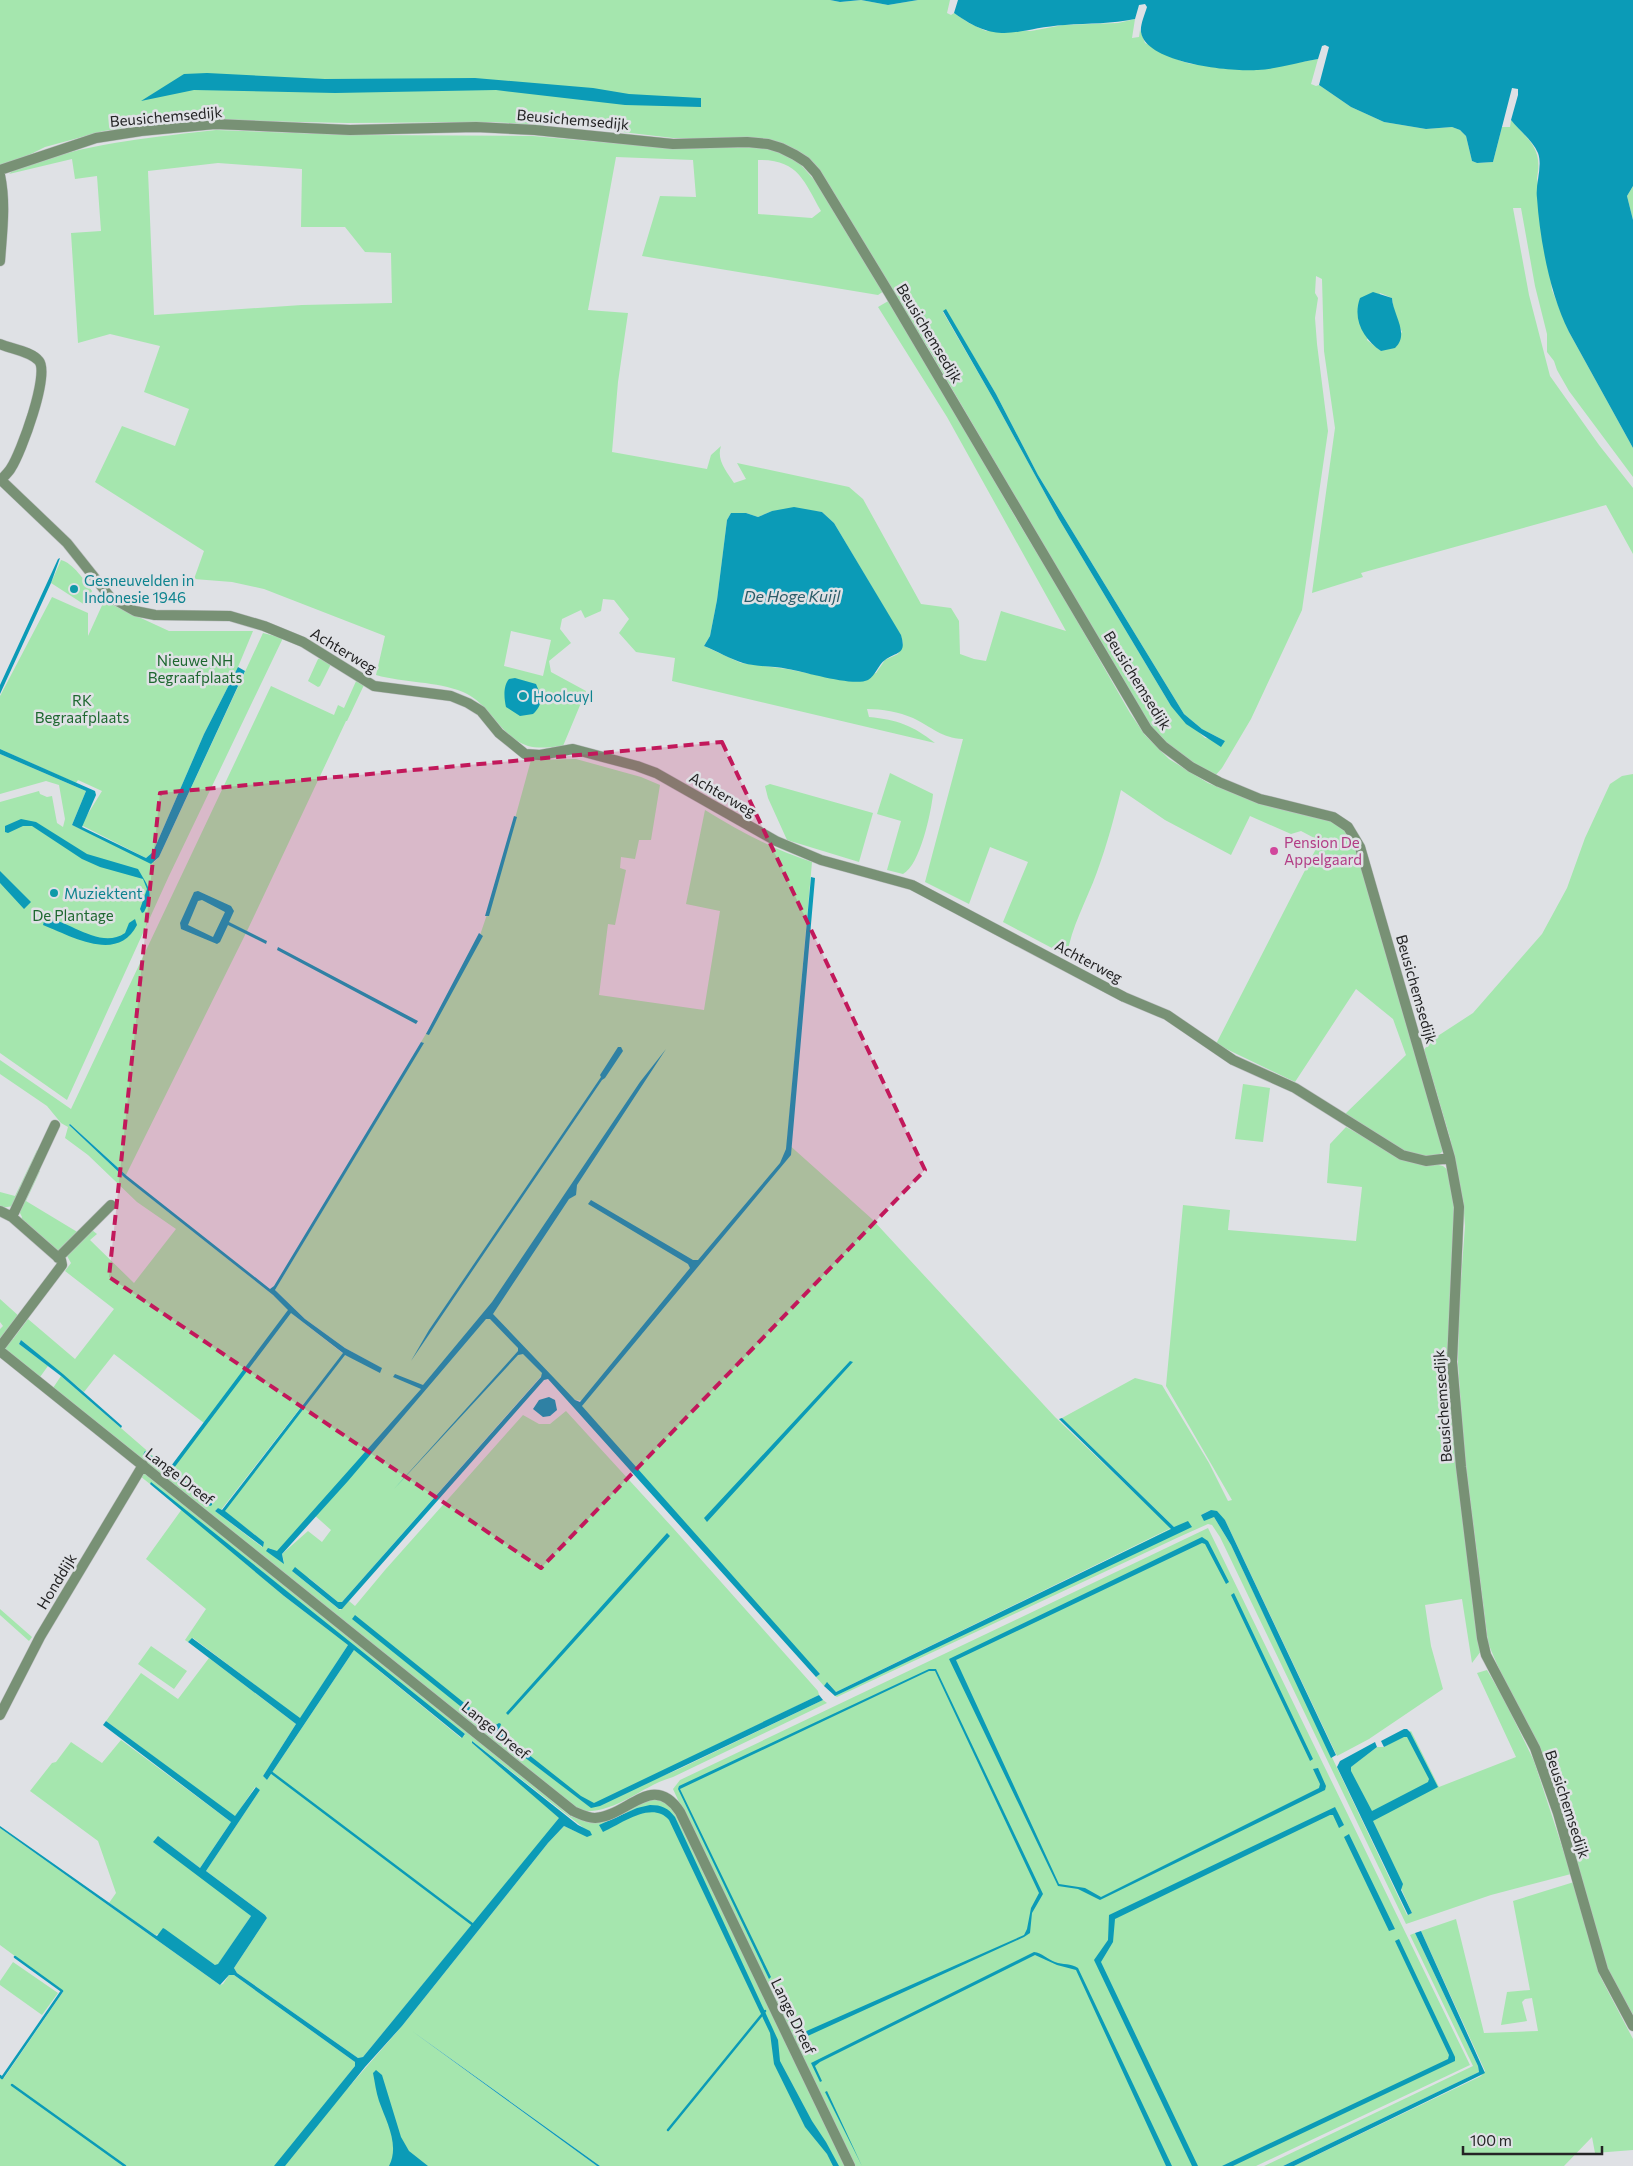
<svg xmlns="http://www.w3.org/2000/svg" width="1633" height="2166" viewBox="0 0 1633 2166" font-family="Commissioner,sans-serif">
<rect width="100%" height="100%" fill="#dfe1e5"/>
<path fill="#a5e6ae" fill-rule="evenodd" d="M0,0H830L840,2L861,0L888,5L918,0H950L947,13L951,15L954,13L969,23L986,31H1031L1063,25L1118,23L1135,19L1132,38L1139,37L1140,30L1145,43L1181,61L1191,64L1257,70L1318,59L1311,84L1316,86L1319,85L1351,107L1384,122L1426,129L1452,127L1460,130L1466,136L1472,161L1477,163L1493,162L1502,127H1510L1511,120C1529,141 1543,148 1537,178L1552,290L1569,332L1633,448V477L1569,391L1557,370L1554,361L1547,352V334L1535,286L1521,208H1513L1529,295L1550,376L1599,445L1633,488V554L1606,505L1361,573L1363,577L1312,593L1335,428L1324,351L1322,279L1316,276L1315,293L1318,298L1315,318L1317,344L1328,431L1302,610L1251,719L1222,768L1214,777L1156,737L928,348L803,156L736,138H673L571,126L490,122L348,123L207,120L140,125L104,131L45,147L25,157L0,165ZM1380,293L1392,298L1395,317L1402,332L1381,351L1367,340ZM946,310L996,394L1038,475L1184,714L1202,729L1225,741L1205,738L1171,706L1059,519L994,400L943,312Z
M216,130L351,135L533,136L668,148L747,147L776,149L796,159L822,189L884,291L878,295L642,256L660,196L696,197L693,160L616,157L588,310L628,313L618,382L612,452L707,469L711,455L721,446C716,460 727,472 734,483L746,479L737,463L849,487L863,499L921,604L951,608L959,621L960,654L974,659L986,661L1001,611L1066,631L947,417L878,307L890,300L1017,520L1063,596L1130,713L1145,735L1169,759L1208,783L1259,803L1330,821L1341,826L1354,839L1444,1150C1440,1154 1437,1157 1431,1158C1411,1162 1363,1126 1345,1114L1406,1055L1393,1019L1356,989L1295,1082L1216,1044L1320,841L1301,831L1291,834L1250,816L1231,855L1165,820L1121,790C1114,818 1107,845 1097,872C1087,900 1071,927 1067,956L1003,922L1028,862L990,847L969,904L925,882L963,739C941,738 932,727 913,718C899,712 882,709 867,709L869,717C898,720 912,725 935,743L672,681L675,658L636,652L619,633L629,619L614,600L603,599L601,611L585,618L581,610L562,619L560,629L571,643L549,661L551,672L586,691L563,746C552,747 539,749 528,746C500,737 490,703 463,692C436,681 404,683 376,675L385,636L264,589L232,582L194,579L204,551L95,482L122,426L175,446L189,409L144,392L160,346L110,334L78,343L71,233L101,231L97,176L75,179L72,159L9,174C16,167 28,165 37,162C95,142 156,137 216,130ZM758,160C798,159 804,181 821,211L812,218L758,214ZM218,163L302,169L301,227H345L365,252L391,253L392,303L302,305L154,315L148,171ZM805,510L822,512L834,523L901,636L903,643L898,654L885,660L876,673L841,680L787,669L741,663L704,646L710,636L717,600L727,520L731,513H746L758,517L772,511ZM511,631L551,640L543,676L504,666Z
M1633,186V220L1627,196Z
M61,560C73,563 85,581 92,591L85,605L51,583Z
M52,597L88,613V636L104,601L169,631H253L238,667L204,734L153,852L146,858L81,825L102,791L78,780L76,783L0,749V696Z
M263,633L283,638L168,878L67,1100L0,1053V802L39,791L40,794L47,797L52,796L57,823L63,827L65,819L59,785L46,781L0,794V754L86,791L72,825L154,862L159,857Z
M321,658L330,664V666L320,686L318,687L308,681L318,659Z
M357,679L364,685L347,721H346L247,931L126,1175L70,1124L69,1125L125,1178L273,1295L295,1316L345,1355L381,1368L345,1348L305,1319L275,1290L423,1043L421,1042L456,984L478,941L496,888L531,760L576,759L641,777L660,785L651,840H639L635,859L621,857L620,868L626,870L615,925L608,924L599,995L704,1010L720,911L686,904L705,810C739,831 774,850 812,862L787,1143L872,1219L1055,1417L1171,1528L836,1692L828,1683L824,1686L816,1677L820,1674L675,1518L583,1409L582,1406L585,1401L575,1400L544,1373L342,1602H338L309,1578L292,1571L340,1610L349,1601L355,1606L385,1570L523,1415L539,1424H550L566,1411L673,1528L818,1691L819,1695L675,1765L616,1795L677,1770L823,1700L827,1703L673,1777C641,1786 616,1814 581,1811L303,1591L287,1575L53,1388L61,1376L167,1468H170L204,1423L114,1354L84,1392L21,1340L19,1344L48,1366L40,1377L0,1345V1329L3,1326L0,1322V1299L20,1317L7,1334L13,1339L28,1319L75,1359L114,1309L65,1271L71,1263L67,1256L92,1230L97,1234L90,1240L134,1283L176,1229L137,1202L88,1155L65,1138L68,1127L61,1123L47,1106L0,1074V1060L71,1109L271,686L334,715L338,705L344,708ZM308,1398L224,1511L264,1542L262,1547L215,1511L218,1508L221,1510ZM312,1513L331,1530L322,1542L308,1531L282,1554L284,1562L269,1548L277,1552Z
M890,773L933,794C931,813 920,865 903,874L887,870L901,821L877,814Z
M1633,774V2015L1605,1964L1567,1830L1488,1643L1464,1450L1458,1364L1459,1306L1465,1226L1463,1200L1450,1138L1424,1050L1430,1041L1473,1013L1542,934L1567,888L1585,838L1610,784L1622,776Z
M770,784L873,813L859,862L787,840L768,798L765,786Z
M1243,1084L1270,1088L1263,1142L1235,1139Z
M1346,1127L1399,1156L1443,1166L1449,1171L1456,1205L1450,1319L1481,1651L1472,1663L1462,1599L1425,1605L1431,1646L1443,1689L1369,1739L1337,1756L1225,1520L1211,1510L1201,1515L1214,1517L1231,1545L1407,1915L1412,1913L1348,1769L1377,1747H1384L1411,1731L1439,1787L1516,1757L1477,1673L1487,1670L1504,1699L1534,1761L1571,1874L1491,1895L1406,1924L1220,1537L1212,1525L1208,1524L1179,1537L837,1697L835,1696L1174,1527L1062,1418L1135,1378L1162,1385L1209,1463L1228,1501L1232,1500L1166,1386L1183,1205L1230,1210L1228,1230L1356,1241L1362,1187L1327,1183L1330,1144Z
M37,1150L39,1152L14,1206L0,1208V1192L15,1196Z
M37,1171H40L26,1201L79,1233L58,1253L21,1220L22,1217L19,1211Z
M143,1471L477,1737L570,1816L591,1822L653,1797L670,1801L845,2166H600L412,2031L597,2166H280L402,2026L548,1843L564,1826L577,1832L585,1829L472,1741V1743L560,1818L363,2057L358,2058L237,1973L234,1968L267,1918L265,1915L206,1871L260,1790L255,1787L235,1817L106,1721L141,1673L178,1699L209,1658L296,1724L263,1776L267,1780L354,1650L348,1645L300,1719L193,1638L188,1642L185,1640L206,1609L146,1559L182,1509L284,1596L339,1638L286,1591L151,1483L150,1484L140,1476ZM372,1665L465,1734V1735L461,1738Z
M1208,1528L1470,2065L1256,2166H846L673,1789L680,1780Z
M0,1609L32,1637L29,1641L0,1615Z
M151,1646L187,1671L174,1689L138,1664Z
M121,1740L231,1822L200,1868L158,1836L251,1916L217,1966L159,1934L155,1935L109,1903L116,1893L98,1841L30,1791L52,1763L56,1762L71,1742L102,1763Z
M0,1828L220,1985L223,1984L229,1975H234L355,2062V2066L276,2166H0V2076L4,2078L63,1992L0,1945Z
M1574,1882L1600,1976L1633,2039V2150L1595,2153L1592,2137L1564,2166H1294L1481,2076L1485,2071L1421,1931L1456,1919L1484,2033L1538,2031L1532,1998L1525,1999L1522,2002L1527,2021L1501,2025L1507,1992L1530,1990L1513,1901Z
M1415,1933L1478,2066L1479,2072L1283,2166H1264L1473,2066L1410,1935Z
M13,1962L58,1993L42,2015L0,1985V1981Z"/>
<path fill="#0b9bb7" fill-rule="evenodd" d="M830,0H918L888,5L861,0L840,2Z
M958,0H1633V186L1627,196L1633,220V448L1569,332C1550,294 1540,241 1537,198C1535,184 1543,167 1538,153C1533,141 1519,130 1511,120L1518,95V89L1512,88L1493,162L1477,163L1472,161L1466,136L1460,130L1452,127L1426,129L1384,122L1351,107L1319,85L1329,47L1325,45L1322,46L1318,59C1298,62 1278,69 1258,70C1233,72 1146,64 1141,32C1140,25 1145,14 1147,7L1145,4L1139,5L1135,19C1112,24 1089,23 1065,25C1015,28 1001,47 954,13Z
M207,73L325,79L475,78L593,88L629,94L701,98V107L625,105L496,90L335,93L194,90L141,101L184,74Z
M1373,292L1392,298C1393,315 1410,334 1395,348L1381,351C1364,339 1352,320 1360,298Z
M946,309L996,394L1038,475L1184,714L1202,729L1225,741L1221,747L1186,724L1171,706L1059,519L994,400L943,311Z
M794,507L822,512L834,523L901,635C907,655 897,651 885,660C878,665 876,675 868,680C853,687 806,672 788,669C773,666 757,667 743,663C730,659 717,651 704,646L710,636L717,600L727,520L731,513H746L758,517L772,511Z
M60,558L51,583L0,694V685L58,559Z
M238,667L245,671L159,857L151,864L72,825L86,791L0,754V749L95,791L96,795L82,827L146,858L153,852L204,734Z
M515,678L536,684C541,696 544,704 533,714L520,716L506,707C504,698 503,686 509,679Z
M514,816L517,817L489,916H485Z
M21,819L36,822L87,854L138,869C148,887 155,891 144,912L142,913L140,909L147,889L143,879L100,867L82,859L32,826H23L8,833L5,832V826Z
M0,871L31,902L24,909L0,883Z
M811,877L815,878L791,1155L582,1406L820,1674L816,1677L548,1379L544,1380L349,1601L342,1609H339L292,1571L295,1567L338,1602H342L541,1377L542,1373L523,1354L518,1355L394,1489L518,1351V1348L490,1319H486L348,1481L282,1554L284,1564L266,1551L268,1548L277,1551L421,1389L393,1377L395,1374L423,1385L492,1302L640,1082L666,1049L577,1185L576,1195L569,1199L493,1314L575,1400L580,1402L690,1268L688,1264L588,1204L591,1200L693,1260H698L780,1163L786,1149Z
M198,891L231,906L234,911L229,922L267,941L266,944L228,925L220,942L217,944L181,929L180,923L194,892ZM202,900L225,912L213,937L188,925L198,901Z
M45,918C69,920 100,950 125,933L129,923L135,919L137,925C118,963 73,937 43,925Z
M479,933L483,936L429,1035L426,1034Z
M278,947L418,1021L416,1024L277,950Z
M421,1042L424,1043L275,1290L305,1319L345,1348L382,1368L380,1373L345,1355L225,1511L264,1542L263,1547L215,1511L218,1508L222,1510L343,1353L291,1313L174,1468V1474L212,1502V1505L210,1506L143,1455L145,1451L167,1468L171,1466L288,1310L273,1295L125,1178L69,1125L70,1124L127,1176L270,1289L274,1286Z
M618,1047H621L623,1051L605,1078L602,1080L411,1361L429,1330L601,1077L600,1075Z
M21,1340L63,1374L122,1426L121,1428L61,1376L19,1344Z
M850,1361L853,1362L707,1522L704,1518Z
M549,1397L555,1400L557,1410L550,1416L543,1417L533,1409L539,1400Z
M1062,1418L1174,1527L1188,1521L1192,1527L835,1696L824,1686L827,1682L836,1692L1171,1529L1059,1419Z
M151,1482L465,1734L462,1738L354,1650L267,1780L263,1776L296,1724L188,1642L192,1638L300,1718L348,1645L284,1596L150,1484Z
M1211,1510L1217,1511L1225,1520L1336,1755L1331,1758L1231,1545L1214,1517L1204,1521L1201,1515Z
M667,1533L670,1536L508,1715L506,1713Z
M1202,1537L1208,1541L1229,1582L1226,1584L1205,1544L1202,1543L956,1660L1059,1884L1085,1888L1101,1897L1319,1788L1320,1784L1313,1769L1318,1768L1326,1786L1325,1790L1100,1900L1078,1889L1058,1886L949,1659Z
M1234,1593L1313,1759L1310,1761L1231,1595Z
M355,1615L478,1714L475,1718L352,1619Z
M929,1669H936L1043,1894L1032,1913L1030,1933L1024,1937L799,2040L773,1988H775L797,2034L802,2033L1024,1935L1027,1929L1031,1908L1039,1893L935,1671H929L680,1789L771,1977L769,1979L678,1789L679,1786Z
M819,1695L823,1700L600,1806L591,1808L486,1728L487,1726H494L499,1723L501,1724L499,1731L581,1796L594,1803Z
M106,1721L235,1816L256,1787L260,1790L206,1871L265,1915L267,1918L234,1968L237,1973L358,2058L363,2057L559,1818L472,1743V1741L578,1825L590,1831L592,1835L587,1837L564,1826L548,1843L402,2026L365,2067L285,2166H274L355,2066V2062L234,1975H229L220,1985L0,1828V1826L155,1935L157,1936L163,1928L165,1929L215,1965L218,1964L251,1916L153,1842L158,1836L200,1868L231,1822L103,1725Z
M1404,1729H1407L1410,1732L1438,1787L1373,1821L1403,1884L1401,1890L1412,1913L1408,1915L1337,1767L1340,1761L1375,1742L1377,1747L1351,1767V1771L1372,1811L1428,1782L1429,1779L1407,1737H1404L1384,1747L1381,1741Z
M650,1805C662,1805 668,1808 675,1817L778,2040L780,2061L812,2121L826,2142L839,2166H833L827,2154L805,2127L774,2064L770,2033L669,1820C652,1800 621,1824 603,1832L599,1825L637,1808Z
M1335,1807L1344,1825L1339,1828L1333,1815H1330L1115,1919L1113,1942L1101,1962L1198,2166H1192L1094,1960L1108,1940L1109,1915Z
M1349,1834L1395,1929L1389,1931L1344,1837Z
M1421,1931L1485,2073L1294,2166H1283L1479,2072L1478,2066L1415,1933Z
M1399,1939L1455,2057V2061L1233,2166H1222L1448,2059L1449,2055L1395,1941Z
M1034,1952C1042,1953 1047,1959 1055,1962C1063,1965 1071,1963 1078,1968L1172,2166H1166L1076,1970L1057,1965L1035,1955L820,2062L815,2066L822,2081L820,2082L811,2063Z
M412,2031L600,2166H597Z
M376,2070L382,2075L401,2137L409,2151L428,2166H389C400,2145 386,2121 379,2101C376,2092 375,2083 373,2073Z
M827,2091L862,2166L825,2092Z"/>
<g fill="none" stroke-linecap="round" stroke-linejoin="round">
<path stroke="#0b9bb7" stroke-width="2.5" d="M272,1773L472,1924
M0,2076L2,2078L62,1991L15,1957
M12,2085L125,2166
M668,2130L765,2011"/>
<defs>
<path id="street" d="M0,170L96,138L141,131L215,124L350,130L476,127L535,130L673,144L747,142L768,144L781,148L795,155L806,162L816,173L889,293L1147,729L1163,746L1191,767L1219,782L1260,799L1333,817L1348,827L1360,847L1450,1158L1459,1207L1452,1362L1461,1467L1482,1638L1486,1655L1535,1748L1558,1813L1603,1970L1633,2026
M0,175C6,204 2,232 0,261
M0,344C11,349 31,351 39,361C50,374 21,453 11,468C9,472 4,476 1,480
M0,479L67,543L110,597L135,611L155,615L230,616L264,626L303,642L374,686L451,696L468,703L481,711L499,733L525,754L540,755L573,749L637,766L656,773L776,841L821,860L912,885L1124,997L1167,1015L1233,1060L1295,1088L1402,1155L1426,1161L1450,1158
M0,1211L12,1217L61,1260L62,1265L0,1347
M12,1217L55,1125
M58,1258L111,1205
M0,1351L573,1811C580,1814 587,1818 595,1818C628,1816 653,1771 680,1812L850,2166
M0,1715L40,1637L143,1465"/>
</defs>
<use href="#street" stroke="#bdbfc2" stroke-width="11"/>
<use href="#street" stroke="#789175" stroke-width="10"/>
</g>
<path fill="#c2185b" fill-opacity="0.2" stroke="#c2185b" stroke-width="4" stroke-dasharray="10 6" stroke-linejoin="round" d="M722,742L925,1170L541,1568L109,1277L160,793Z"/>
<g fill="#0f9aa8" stroke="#dfe1e5" stroke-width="2">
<circle cx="74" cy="589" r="5"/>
<circle cx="523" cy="696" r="5"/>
<circle cx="54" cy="893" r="5"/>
</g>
<circle fill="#d1479c" stroke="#dfe1e5" stroke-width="2" cx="1274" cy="851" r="5"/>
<g text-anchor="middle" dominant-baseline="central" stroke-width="5" stroke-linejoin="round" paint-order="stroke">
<g font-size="15" fill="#242425" stroke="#dfe1e5">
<text transform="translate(166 116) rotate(-5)">Beusichemsedijk</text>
<text transform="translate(573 119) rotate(5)">Beusichemsedijk</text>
<text transform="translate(930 333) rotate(59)">Beusichemsedijk</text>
<text transform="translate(344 650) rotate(31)">Achterweg</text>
<text transform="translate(1138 680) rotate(58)">Beusichemsedijk</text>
<text transform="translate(723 794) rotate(30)">Achterweg</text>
<text transform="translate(1089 961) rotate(28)">Achterweg</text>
<text transform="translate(1417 989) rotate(74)">Beusichemsedijk</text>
<text transform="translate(1442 1406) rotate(-94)">Beusichemsedijk</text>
<text transform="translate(180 1476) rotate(38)">Lange Dreef</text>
<text transform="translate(56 1581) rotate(-59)">Honddijk</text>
<text transform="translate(496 1730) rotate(39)">Lange Dreef</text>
<text transform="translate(1568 1804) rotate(72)">Beusichemsedijk</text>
<text transform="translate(794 2016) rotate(64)">Lange Dreef</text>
</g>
<g font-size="15" fill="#0d838f" stroke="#dfe1e5" text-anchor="start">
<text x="84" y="580">Gesneuvelden in<tspan x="84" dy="17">Indonesie 1946</tspan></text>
<text x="533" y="696">Hoolcuyl</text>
<text x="64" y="893">Muziektent</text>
</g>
<g font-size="15" fill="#1e6830" stroke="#dfe1e5">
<text x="195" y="660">Nieuwe NH<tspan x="195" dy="17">Begraafplaats</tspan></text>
<text x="82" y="700">RK<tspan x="82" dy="17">Begraafplaats</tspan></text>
<text x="73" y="915">De Plantage</text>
</g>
<g font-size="15" fill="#b23c85" stroke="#dfe1e5" text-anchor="start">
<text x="1284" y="842">Pension De<tspan x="1284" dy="17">Appelgaard</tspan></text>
</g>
<g font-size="16" font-style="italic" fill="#2b5c68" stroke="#dfe1e5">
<text x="792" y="595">De Hoge Kuijl</text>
</g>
</g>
<path d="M1463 2146v8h139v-8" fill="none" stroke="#242425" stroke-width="2.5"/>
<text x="1470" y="2146" font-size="15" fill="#242425" stroke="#dfe1e5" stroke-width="4" paint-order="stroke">100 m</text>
</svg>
